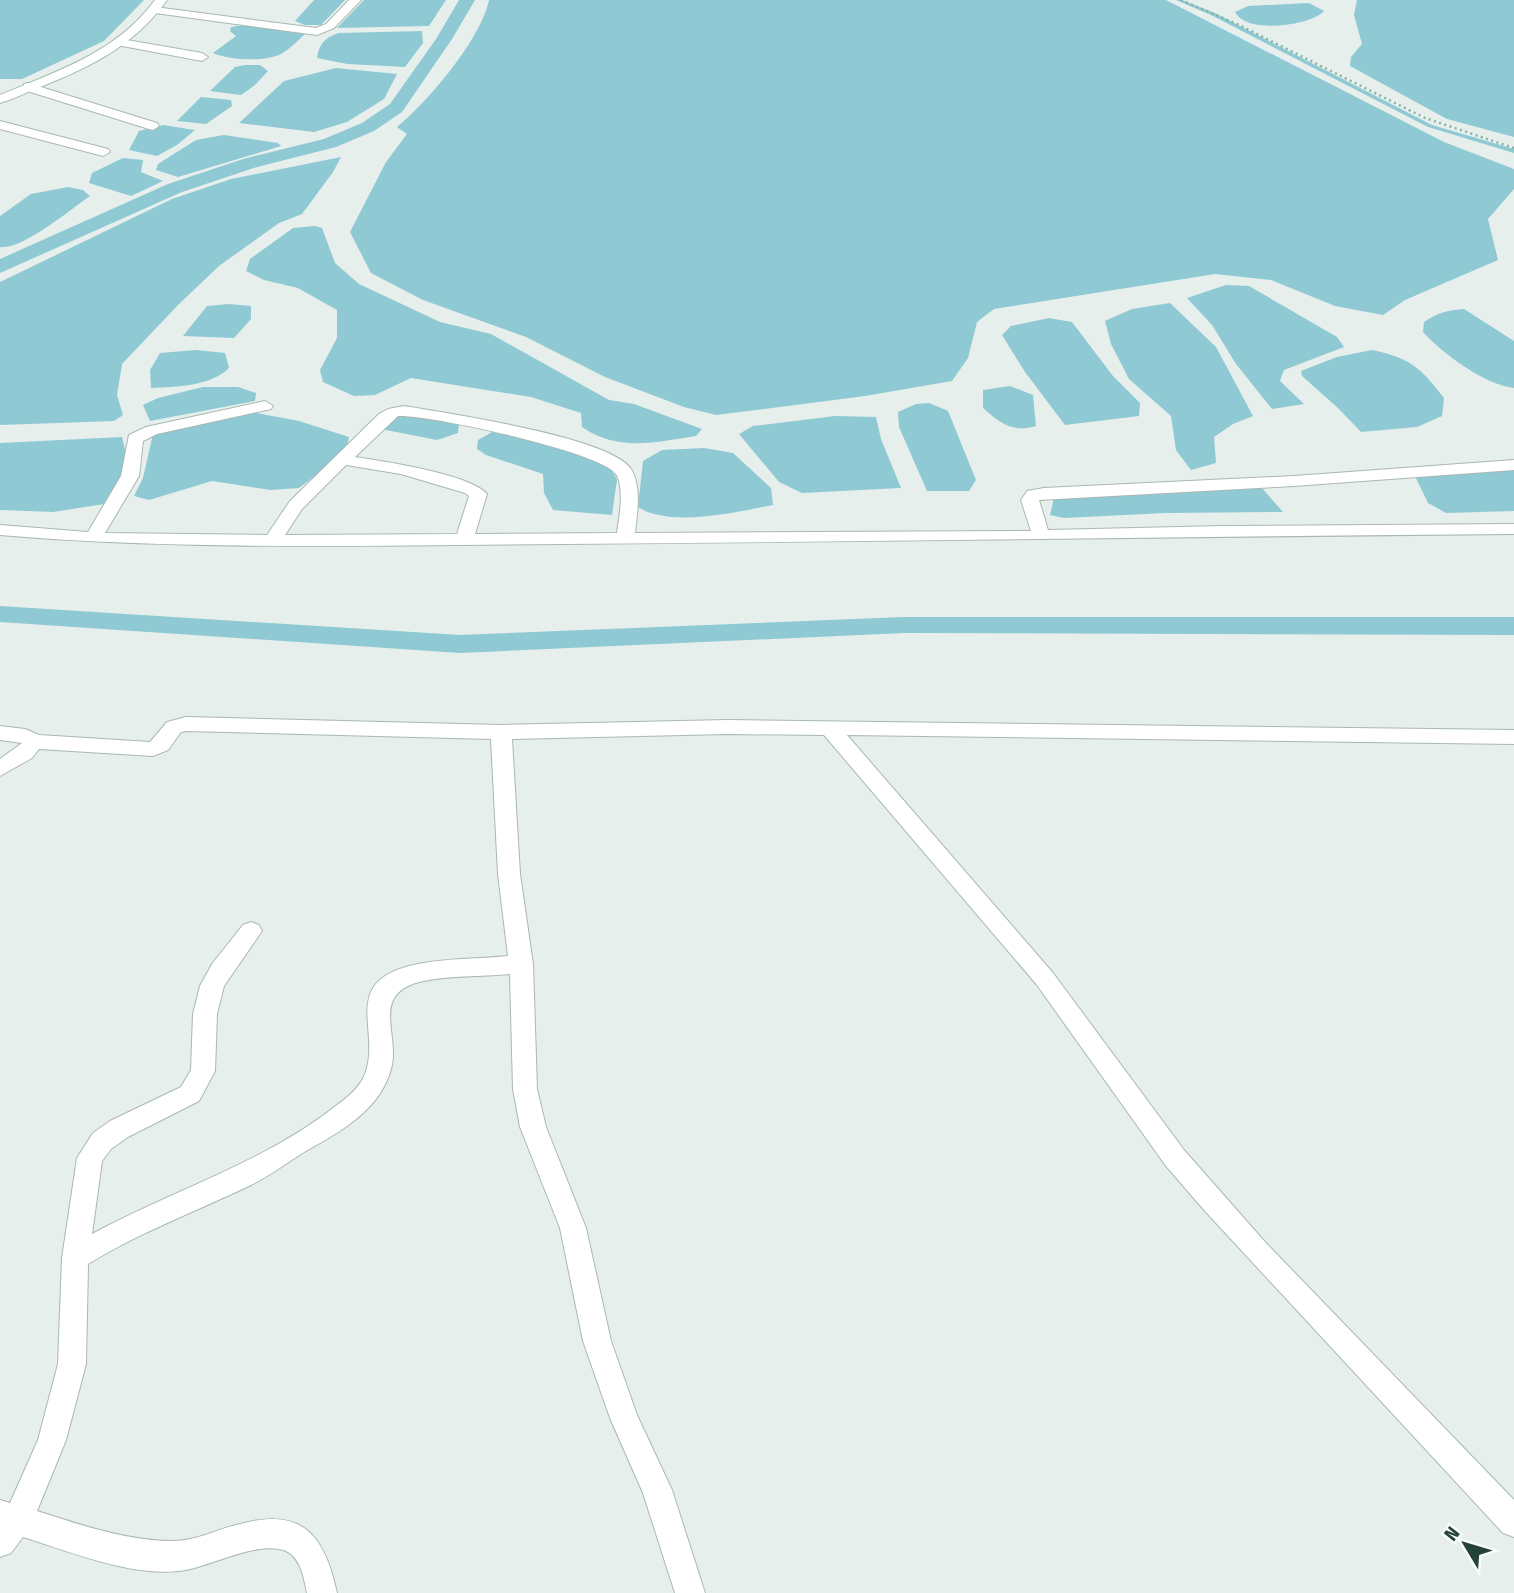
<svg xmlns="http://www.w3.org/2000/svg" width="1514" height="1593" viewBox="0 0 1514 1593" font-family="'Fira Sans Condensed',sans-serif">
<rect width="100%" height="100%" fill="#e6efeb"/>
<path fill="#8ec9d4" d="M0,0H144L104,41L22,79H0Z
M314,0H345L321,25H305L295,21Z
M364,0H446L429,26L337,28Z
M489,0H1166L1444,142L1514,169V189L1488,219L1498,260L1405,300L1383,315L1335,306L1271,280L1215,274L994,309L977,322L968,358L952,381L865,396L716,415L684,407L605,377L526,337L423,300L371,273L350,232L386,162L407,134L397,127C428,102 481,39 489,0Z
M1357,0H1514V137L1447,119L1350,66L1351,57L1362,44L1354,15Z
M1309,3L1324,11C1311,25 1260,31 1243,20C1239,18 1237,15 1235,12L1248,6Z
M244,25L305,34C297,41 288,51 279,55C261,62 230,60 213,53L236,36L230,31L231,27Z
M422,31L423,43L405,67L347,64L317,58C319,44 325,37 339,33Z
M245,65H260L268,71L255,85L241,95L210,91L235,67Z
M336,68L397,74L384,99L347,122L314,132L239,123L284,81Z
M201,97L231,100L232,106L206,124L177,121Z
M163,125L195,130L177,145L157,156L129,150L139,131Z
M224,135L278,143L281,146L178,177L156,170L158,164L196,140Z
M341,157L333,172L302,214L279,223L219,266L178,305L122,364L117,395L123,415L114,421L0,425V282L172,199L231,179Z
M123,158L143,160L141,172L163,181L131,196L89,183L92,173Z
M68,187L83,190L90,196C71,209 21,251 0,247V216L31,194Z
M315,226L322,228L335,263L359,284L440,322L491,334L609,400L634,404L702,429L696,436C656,442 618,452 582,427L581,413L531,397L411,378L375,395L354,396L323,382L320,370L337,338V310L298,288L264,280L246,271L250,259L293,228Z
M1226,285L1249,286L1337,337L1344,347L1284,370L1280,381L1304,404L1272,409L1236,364L1212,325L1187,298Z
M1170,303L1216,347L1253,416L1233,424L1214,437L1216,463L1191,470L1176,450L1171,416L1129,379L1111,344L1105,321L1132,309Z
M229,304L251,306V319L234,338L183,336L207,306Z
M1464,309L1514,341V388C1485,385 1442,353 1423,332L1424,322C1437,313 1448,310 1464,309Z
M1049,318L1072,322L1113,376L1140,403L1139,416L1065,425L1025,372L1002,335L1011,326Z
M196,350L225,353L229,368C211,386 176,387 151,388L150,370L160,353Z
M1372,350C1410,358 1420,367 1444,398L1442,416L1417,427L1361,432L1338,408L1302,376L1301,371L1337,357Z
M1010,386L1033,395L1036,426C1012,433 1000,423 983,408V390Z
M203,387H238L256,393L255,401L150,421L143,405L158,398Z
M929,403L948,411L976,480L969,491H927L899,427L898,412L916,404Z
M246,411L299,421L349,437L346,452L299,488L271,490L212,481L149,500L134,496L143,478L153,434Z
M393,414H410L459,424L458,433L437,440L381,429Z
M835,416L876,417L881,439L901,488L802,493L779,482L739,434L753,426Z
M492,432L554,445L608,462L617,480L612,515L553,510L544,493L543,474L486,455L477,449L478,440Z
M122,437L130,471L111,503L53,512L0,510V443Z
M704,448L733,453L771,488L773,505C736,512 671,528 638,507L643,461L662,450Z
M1514,467V511L1446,513L1428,503L1414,474Z
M1261,487L1283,512L1166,513L1064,518L1050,515L1054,498Z"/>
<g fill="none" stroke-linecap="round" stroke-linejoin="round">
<path fill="#8ec9d4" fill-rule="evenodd" d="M1176,0H1182L1215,13L1432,125L1514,149V153L1428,127L1211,15Z"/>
<path fill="#8ec9d4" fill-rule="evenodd" d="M459,0H475L452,39L402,112L374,131L336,147L257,167L182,192L0,273V259L168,184L243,159L324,139L362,123L390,104L436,39Z
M0,606L460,635L904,617H1514V635L904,633L460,653L0,622Z"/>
<defs>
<path id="street" d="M349,0H361L334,28L317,35L155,13L149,10L155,7L316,28L326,24Z
M121,39L202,53L208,57L202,61L117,45L115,43Z
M28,83L157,123L159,126L153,130L149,129L24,90V84Z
M0,121L108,149L110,152L103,156L0,129Z
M265,401L273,406L271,409L157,434L143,441L139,476L105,533L267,535L290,501L379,414L388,409L404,406C446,413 610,437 631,469C642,487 637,513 635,533L1031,531L1021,500L1027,491L1044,488L1294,476L1514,460V470L1294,486L1039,500L1048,530L1223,526L1514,524V534C1197,536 880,542 563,544C375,545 187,551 0,535V525L88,532L121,476L129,435L146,427ZM398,416C427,414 602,452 616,474C625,489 619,517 617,533L475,534L487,494C470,474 382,461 355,457ZM346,465L401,474L465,493L469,496L457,534L285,535L302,509Z
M186,717L501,725L727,720L1514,730V744L847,735L1053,973L1184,1150L1265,1242L1514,1500V1537L1503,1533L1204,1210L1166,1166L1037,985L824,735L727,734L512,739L520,874L533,964L537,1089L546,1127L586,1228L611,1341L637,1415L672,1490L705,1593H675L643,1493L610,1418L583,1341L560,1228L520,1127L513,1089L510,974C481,977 447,975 419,982C376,994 394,1025 393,1057C392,1074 383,1092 371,1105C353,1125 329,1138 306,1151C288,1162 271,1175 251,1185C197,1211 140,1232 88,1264L86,1364L66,1440L37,1511C81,1525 127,1541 173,1541C195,1541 216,1530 236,1525C301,1506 324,1533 337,1593H307C304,1579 301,1558 286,1551C259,1540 214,1565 186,1570C136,1579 71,1552 23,1537L11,1553L0,1557V1500L10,1503L38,1440L58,1364L62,1258L77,1158L93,1133L110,1121L181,1087L191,1070L193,1014L200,986L212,964L243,925L251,922L259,925L262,931L224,986L217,1014L215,1071L199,1101L128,1137L111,1149L102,1161L92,1234C173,1190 264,1163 337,1105C348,1097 360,1087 365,1074C382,1030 337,980 418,964C447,958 479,959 508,956L498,874L491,739L186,731L181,732L168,750L153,756L39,749L32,758L0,776V759L22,743L0,740V726L25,729L39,735L150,742L167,722Z"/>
<path id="secondary" d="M155,0H167C135,45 91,67 40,87C27,92 14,99 0,103V95C58,71 117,52 155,0Z"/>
</defs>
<use href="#street" stroke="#a8b8b2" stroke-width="2"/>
<use href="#secondary" stroke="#a4bbb3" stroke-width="2"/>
<path stroke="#86b3a5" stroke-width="2.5" stroke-dasharray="2 3.5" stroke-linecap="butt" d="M1181,0L1239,25L1425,118L1514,148"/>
<use href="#street" fill="#fff" fill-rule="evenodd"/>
<use href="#secondary" fill="#fff" fill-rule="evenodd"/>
</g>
<g transform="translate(1465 1544) rotate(308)" stroke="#f7fbf9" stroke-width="5" paint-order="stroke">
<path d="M0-5L12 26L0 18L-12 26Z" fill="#24423a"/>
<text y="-10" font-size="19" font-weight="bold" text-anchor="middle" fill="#24423a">N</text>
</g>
</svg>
